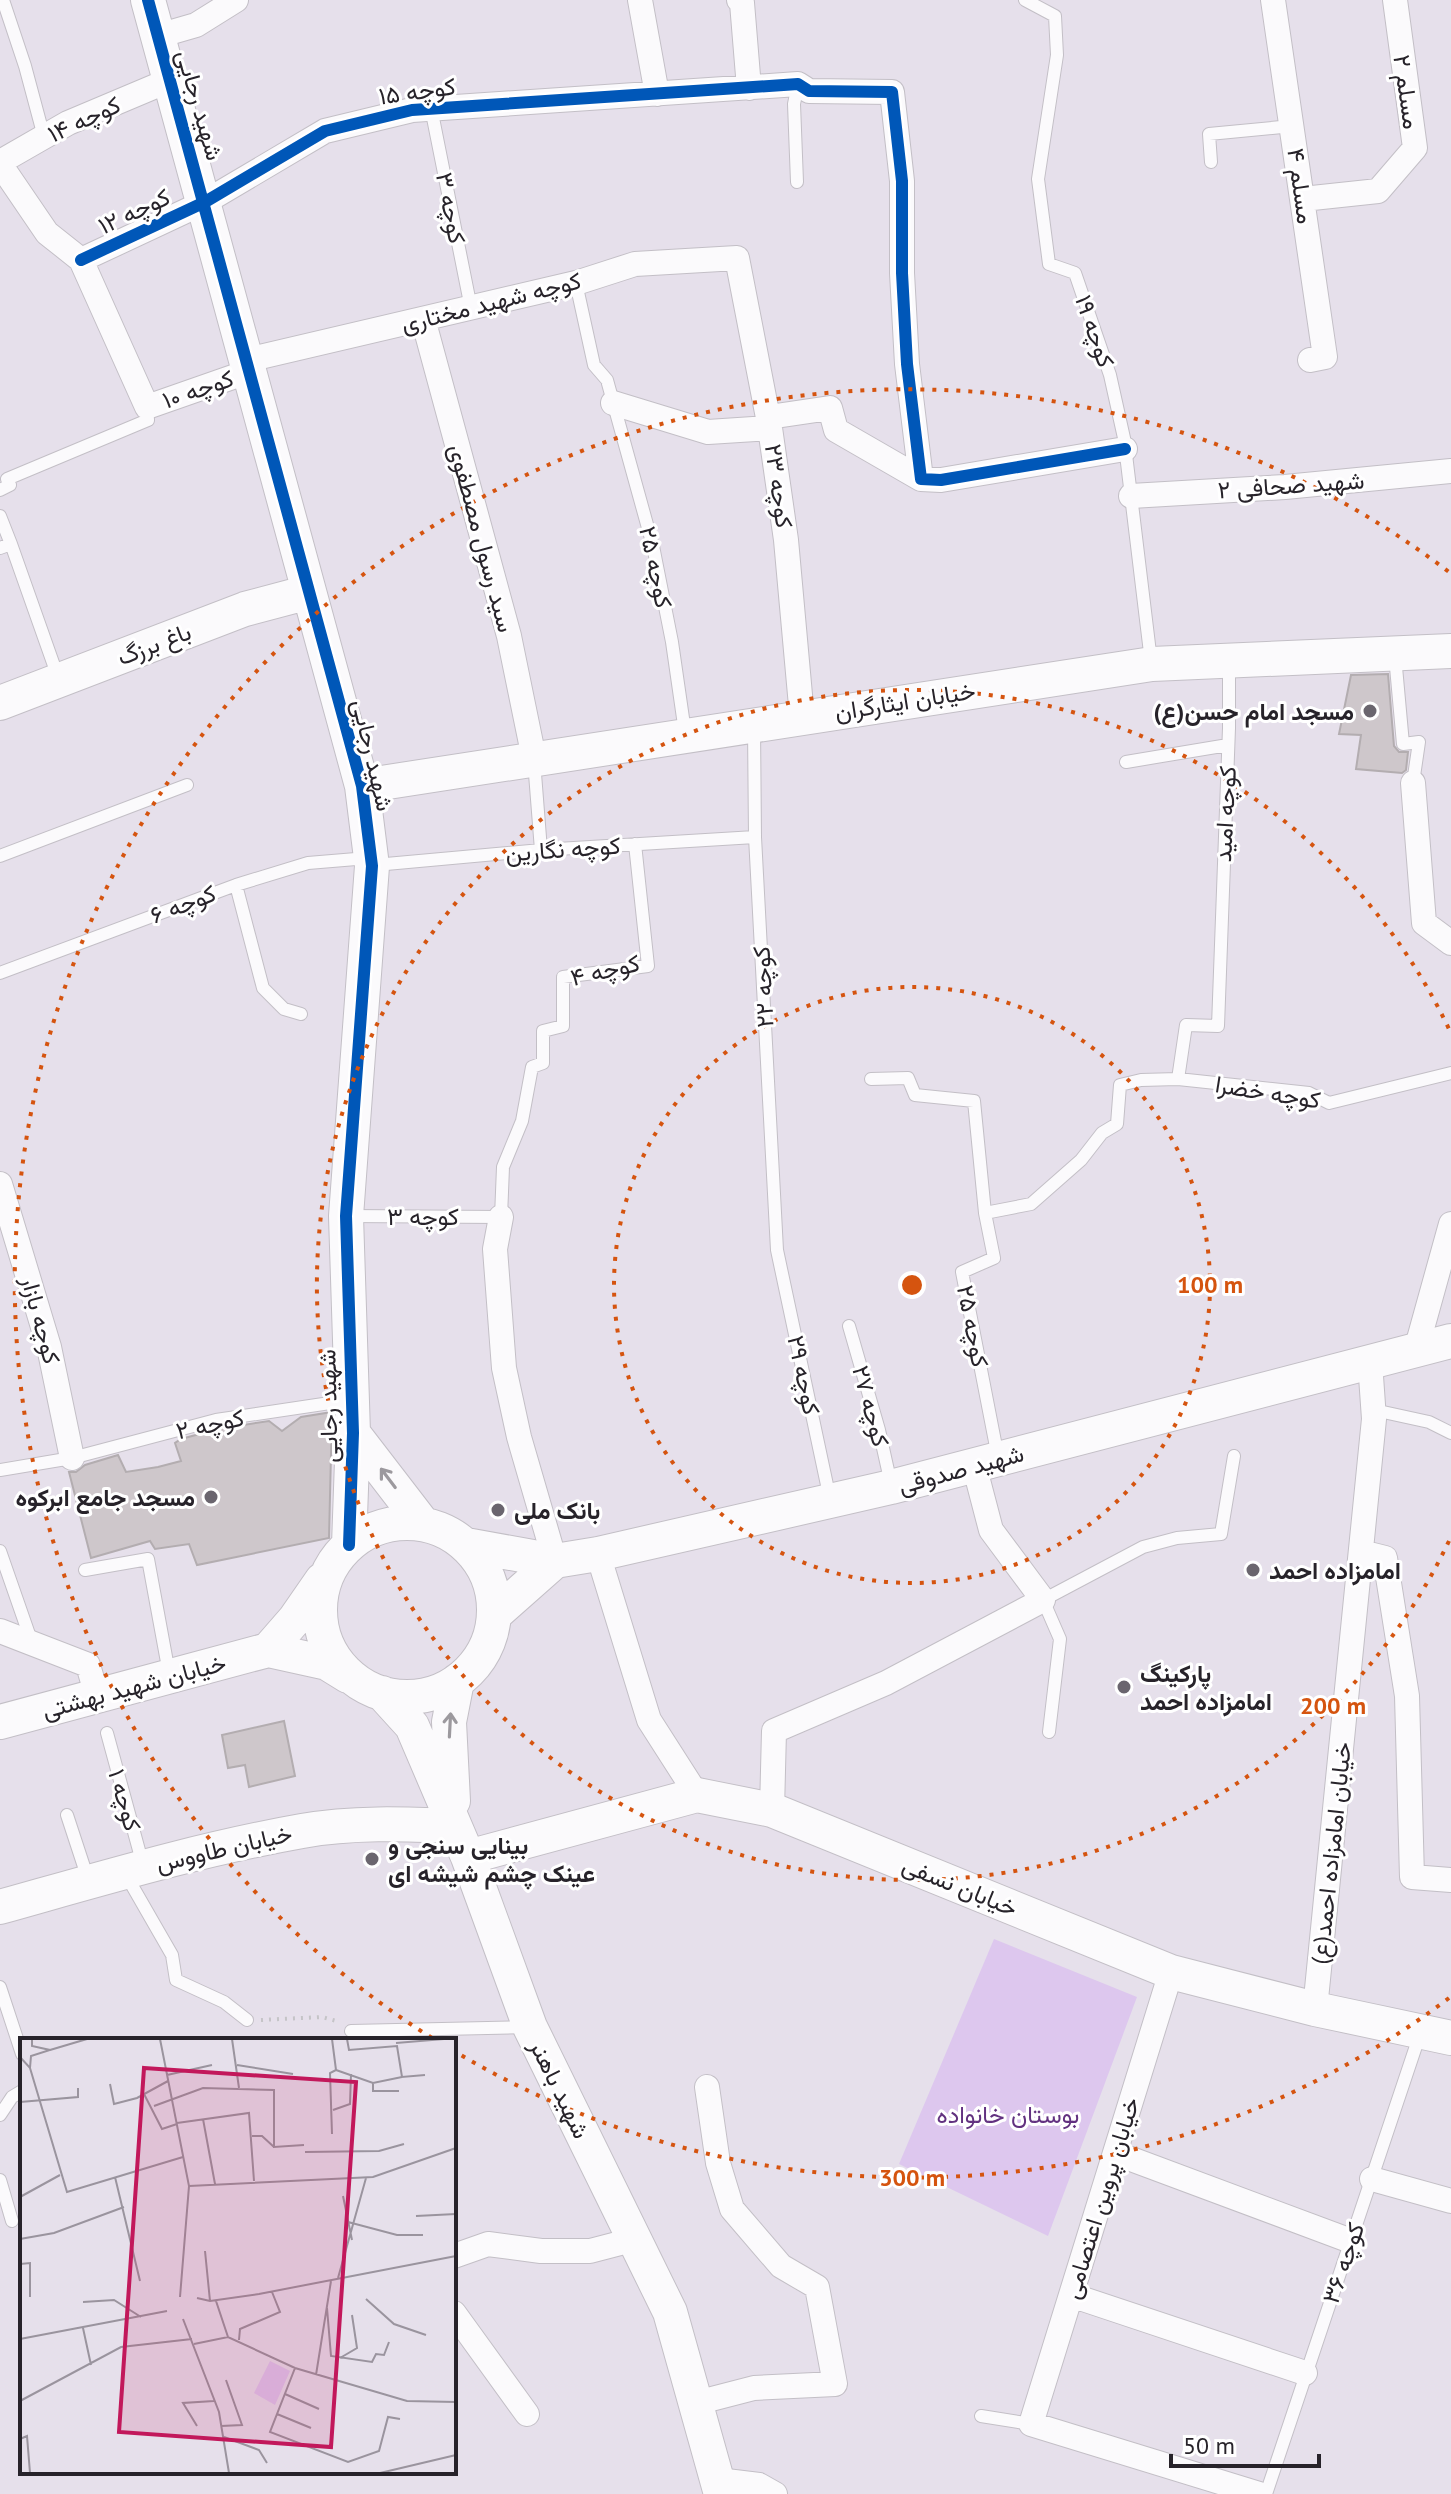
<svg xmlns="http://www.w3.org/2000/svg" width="1451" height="2494" viewBox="0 0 1451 2494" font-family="'PT Sans',Vazirmatn,sans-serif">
<rect width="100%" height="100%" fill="#e6e0eb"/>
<path fill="#ddc7ee" d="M994,1939L1137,1997L1048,2236L899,2164Z"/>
<path fill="#cec7cb" stroke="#b3adb0" stroke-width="2" d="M1388,674L1394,746L1399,752H1408L1406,770L1402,773L1356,769L1361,735L1339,734L1351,675Z
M332,1412L329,1538L197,1565L189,1544L155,1549L150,1541L91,1558L69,1472H76L85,1465L118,1455L126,1472L158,1467L181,1461L175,1443L181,1439L218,1429L269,1421L282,1431L301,1417Z
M284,1721L295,1776L249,1787L245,1765L228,1768L222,1735Z"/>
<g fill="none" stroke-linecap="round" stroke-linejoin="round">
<defs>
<path id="lane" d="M3,0L25,66L44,137
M1025,0L1055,16L1057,55L1038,179L1049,264L1075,273L1110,375L1124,438L1151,661
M431,108L471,308
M1211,162L1209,134L1292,126
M797,182L794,104L798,84
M576,283L594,365L607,380L653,546L672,642L685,732
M0,490L10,485L7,479L148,420L147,407
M0,516L11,544L0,548
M11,544L58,677
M1395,656L1403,744L1419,742L1413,783
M754,728L755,837L777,1250L830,1499
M534,761L541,850
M1126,762L1228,745
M0,856L187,785
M375,865L541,850L755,837
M236,885L263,988L284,1009L301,1014
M0,973L236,885L308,863L368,858
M871,1079L908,1078L915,1095L974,1101L985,1213L1031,1204L1081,1160L1102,1133L1117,1124L1120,1085L1141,1080L1178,1079L1186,1025L1218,1026L1229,728V661
M1178,1079L1309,1093L1329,1103L1451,1073
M985,1213L994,1258L962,1272L998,1457
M347,1216L501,1217L503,1167L522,1121L532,1067L543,1063V1031L563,1026V977L648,966L635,844
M849,1326L879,1430L891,1484
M1374,1410L1429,1422L1451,1433
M0,1470L72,1458L216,1420L350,1400
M0,1551L31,1640
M85,1570L148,1559L169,1673
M1049,1732L1060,1639L1043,1600L1143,1547L1177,1538L1221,1534L1234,1456
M107,1733L143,1865
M67,1815L88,1879
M126,1875L172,1955L176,1980L224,2002L247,2020
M0,1987L22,2054
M351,2031L528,2027
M0,2115L12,2097L22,2091
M0,2180L12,2221
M981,2416L1031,2424
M1266,2494L1420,2034"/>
<path id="street" d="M640,0L657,94
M739,0L742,3L749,88
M1273,0L1325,357L1310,360
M158,36L196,25L236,0
M0,162L68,123L170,80
M0,164L47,233L81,260L147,407L250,371
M1303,199L1378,191L1415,148L1395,0
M81,260L205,202L325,131L412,110L798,84L809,91L892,92L902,181V273L907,364L921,479L941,480L1125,449
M423,319L509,636L534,758
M247,360L576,283L635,264L737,258L770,428L786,540L802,717
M613,403L708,432L770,428
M769,417L830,408L836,430L921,479
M1131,496L1285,487L1451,471
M1413,783L1424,923L1451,943
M0,1184L49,1347L72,1458
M501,1217L495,1249L504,1368L519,1437L555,1561
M1416,1350L1451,1224
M1361,1552L1385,1558L1407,1696L1412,1877L1451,1880
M598,1554L649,1720L697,1795
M0,1631L88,1665L97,1696
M772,1810L774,1731L886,1683L1043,1600L991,1530L974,1465
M1171,1972L1031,2424L1259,2494
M1315,2009L1374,1419L1370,1362
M1115,2153L1351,2241
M1372,2179L1451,2201
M454,2256L488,2244L541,2251H590L636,2239
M1071,2295L1305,2373
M454,2313L527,2414
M696,2403L754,2388L835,2384L817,2287L781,2266L732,2209L718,2163L707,2087
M718,2480L759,2485L775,2494"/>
<path id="secondary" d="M148,0L362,786L372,866L346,1216L353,1433L349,1545
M0,703L245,609L309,592
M362,786L1152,664L1451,651
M353,1433L423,1524
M320 1610a87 87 0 1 1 174 0a87 87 0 1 1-174 0Z
M466,1545L555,1561L598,1554L891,1487L1451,1341
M494,1615L555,1561
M268,1650L295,1619L322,1580
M382,1693L412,1726L468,1857L530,2027L670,2312L721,2494
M0,1722L268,1650L327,1663L348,1676
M453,1801L449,1722L457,1681
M468,1857L697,1795L772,1810L1171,1972L1315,2009L1451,2038
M0,1907C100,1879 200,1849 302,1831C352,1822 404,1824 454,1826"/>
</defs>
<use href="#lane" stroke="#c3bfc6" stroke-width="14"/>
<use href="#street" stroke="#c3bfc6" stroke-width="26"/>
<use href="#secondary" stroke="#c3bfc6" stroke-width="36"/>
<path stroke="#c5c4c7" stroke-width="4" stroke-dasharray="2 6" stroke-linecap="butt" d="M261,2020L322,2017L340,2022"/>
<use href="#lane" stroke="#fbfafc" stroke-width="12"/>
<use href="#street" stroke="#fbfafc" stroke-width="24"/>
<use href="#secondary" stroke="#fbfafc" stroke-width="34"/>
<defs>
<path id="cycleway" d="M148,0L362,786L372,866L346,1216L353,1433L349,1545
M81,260L205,202L325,131L412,110L798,84L809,91L892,92L902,181V273L907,364L921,479L941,480L1125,449"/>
</defs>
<use href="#cycleway" stroke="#fff" stroke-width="17"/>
<use href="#cycleway" stroke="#0057b8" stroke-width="12"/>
</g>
<defs><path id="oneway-shaft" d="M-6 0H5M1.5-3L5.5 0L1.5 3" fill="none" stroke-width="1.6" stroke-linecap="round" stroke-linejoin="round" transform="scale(2)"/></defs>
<g stroke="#9c999e">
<use href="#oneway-shaft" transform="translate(388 1478) rotate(-127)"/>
<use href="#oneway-shaft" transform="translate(450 1725) rotate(-87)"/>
</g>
<g fill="none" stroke="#d5540f" stroke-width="4" stroke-dasharray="4 8">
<circle cx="912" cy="1285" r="298"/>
<path d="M1449 1541A595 595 0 1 1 1449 1029"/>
<path d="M1449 1998A893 893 0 0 1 459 2054M432 2038A893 893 0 1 1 1449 572"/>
</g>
<g fill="#6a656e" stroke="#fff" stroke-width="3">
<circle cx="1370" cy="711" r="8"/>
<circle cx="211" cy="1497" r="8"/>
<circle cx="498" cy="1510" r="8"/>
<circle cx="1253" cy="1570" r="8"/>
<circle cx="1124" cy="1687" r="8"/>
<circle cx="372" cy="1859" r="8"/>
</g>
<g text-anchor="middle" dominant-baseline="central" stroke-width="6" stroke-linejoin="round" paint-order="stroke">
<g font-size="24" fill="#27232a" stroke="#fff">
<text transform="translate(417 91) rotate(-8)">کوچه ۱۵</text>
<text transform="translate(1407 92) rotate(82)">مسلم ۲</text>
<text transform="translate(200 105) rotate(74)">شهید رجایی</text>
<text transform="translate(84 119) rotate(-25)">کوچه ۱۴</text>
<text transform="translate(1301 186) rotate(82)">مسلم ۴</text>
<text transform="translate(451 208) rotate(79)">کوچه ۳</text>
<text transform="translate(134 211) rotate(-25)">کوچه ۱۲</text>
<text transform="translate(491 302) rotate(-14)">کوچه شهید مختاری</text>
<text transform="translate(1095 331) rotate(71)">کوچه ۱۹</text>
<text transform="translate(198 389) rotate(-19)">کوچه ۱۰</text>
<text transform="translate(1291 485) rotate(-4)">شهید صحافی ۲</text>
<text transform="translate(779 486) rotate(82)">کوچه ۲۳</text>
<text transform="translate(482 538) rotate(75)">سید رسول مصطفوی</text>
<text transform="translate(656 567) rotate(78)">کوچه ۲۵</text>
<text transform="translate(154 644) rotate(-21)">باغ برزگ</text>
<text transform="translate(905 701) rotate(-9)">خیابان ایثارگران</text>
<text transform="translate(373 755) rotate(77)">شهید رجایی</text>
<text transform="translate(1225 814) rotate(-87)">کوچه امید</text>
<text transform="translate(563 849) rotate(-4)">کوچه نگارین</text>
<text transform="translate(183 904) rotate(-21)">کوچه ۶</text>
<text transform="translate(605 970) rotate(-13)">کوچه ۴</text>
<text transform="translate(763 987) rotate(-93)">کوچه ۲۲</text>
<text transform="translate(1268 1092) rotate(9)">کوچه خضرا</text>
<text x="423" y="1216">کوچه ۳</text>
<text transform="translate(41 1320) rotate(75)">کوچه بازار</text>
<text transform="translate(973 1326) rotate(79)">کوچه ۲۵</text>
<text transform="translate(804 1375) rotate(78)">کوچه ۲۹</text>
<text transform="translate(328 1406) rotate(-91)">شهید رجایی</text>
<text transform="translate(871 1406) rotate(75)">کوچه ۲۷</text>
<text transform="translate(210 1424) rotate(-12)">کوچه ۲</text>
<text transform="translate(961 1469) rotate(-15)">شهید صدوقی</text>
<text transform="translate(134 1686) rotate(-15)">خیابان شهید بهشتی</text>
<text transform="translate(125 1800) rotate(74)">کوچه ۱</text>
<text transform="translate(224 1848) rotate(-13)">خیابان طاووس</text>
<text transform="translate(1331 1853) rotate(-84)">خیابان امامزاده احمد(ع)</text>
<text transform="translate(960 1886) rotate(22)">خیابان نسفی</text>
<text transform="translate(560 2089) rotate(64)">شهید باهنر</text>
<text transform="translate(1101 2198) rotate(-73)">خیابان پروین اعتصامی</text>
<text transform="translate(1343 2263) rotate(-71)">کوچه ۳۶</text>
</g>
<g font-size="24" font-weight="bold" fill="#27232a" stroke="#fff" text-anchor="start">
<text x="1354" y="711" text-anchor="end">مسجد امام حسن(ع)</text>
<text x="195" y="1497" text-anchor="end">مسجد جامع ابرکوه</text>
<text x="514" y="1510">بانک ملی</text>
<text x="1269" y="1570">امامزاده احمد</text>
<text x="1140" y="1673">پارکینگ<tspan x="1140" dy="28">امامزاده احمد</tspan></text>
<text x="388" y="1845">بینایی سنجی و<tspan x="388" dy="28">عینک چشم شیشه ای</tspan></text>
</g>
<g font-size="24" fill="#623180" stroke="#fff">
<text x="1008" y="2114">بوستان خانواده</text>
</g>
</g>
<g transform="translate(20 2038)">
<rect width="436" height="436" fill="#e6e0eb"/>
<path d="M250,323L270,333L255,367L234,355Z" fill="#ddc7ee"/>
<path fill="none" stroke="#9a949e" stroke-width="2" d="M140,1L169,148L160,259M212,1L219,50M312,1L316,32M327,1L329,12L377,8L382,39L405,37M376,5L424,1M30,12L67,1M0,19L10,30L11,18L30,12L12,8V1M217,27L273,36M10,30L47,154L163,119M316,32L353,45L382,39M147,37L192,27M353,45V53H379M90,46L94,66L117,60L148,43M124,56L142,91L157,86M0,64L58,59V50M134,68L183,50L254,52V109L284,107M313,72L330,66L331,36M183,81L195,146M157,85L229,75L234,143M312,96L310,35L316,32M232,98H242L254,109M285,114L359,113L384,106M95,139L120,243M169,148L353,139L436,110M323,158L332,202M0,159L40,137M396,178L436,176M328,184L377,197H403M0,201L34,195L104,169M185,213L190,263M0,226L10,225V259M318,240L346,140M177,260L190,263L239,256L436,218M346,261L374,286L406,297M196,263L208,299M63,264L94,262L121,279M307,270L311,318L352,324L356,316L364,317L369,304M163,281L199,374L209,435M63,290L71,327M0,301L147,273M219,302L220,291L260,274L252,254M174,306L208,299L275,330L387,363L436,364M320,320L337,310L332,277M275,330L250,394L328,424L359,413L368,379L380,381M296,337L311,243M265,356L299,371M0,363L101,309L172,301M257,376L291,390M177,388L163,365L194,363M201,388L222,387L206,342M204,399L239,412L247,425M0,401L7,398L10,435M360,435L436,417"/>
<path fill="#c2185b" fill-opacity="0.15" stroke="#c2185b" stroke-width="4" d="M124,30L336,44L311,409L99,394Z"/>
<rect width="436" height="436" fill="none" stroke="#27232a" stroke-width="4"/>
</g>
<circle cx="912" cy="1285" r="12" fill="#d5540f" stroke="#fff" stroke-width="4"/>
<g font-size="24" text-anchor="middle" font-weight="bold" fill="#d5540f" stroke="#fff" stroke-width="6" stroke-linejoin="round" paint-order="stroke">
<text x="1210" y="1293">100 m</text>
<text x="1333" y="1714">200 m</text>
<text x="912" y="2186">300 m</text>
</g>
<path d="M1171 2454v12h148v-12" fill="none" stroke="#27232a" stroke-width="4"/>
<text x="1183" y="2454" font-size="24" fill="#27232a" stroke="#ffffff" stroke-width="6" paint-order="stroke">50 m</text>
</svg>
